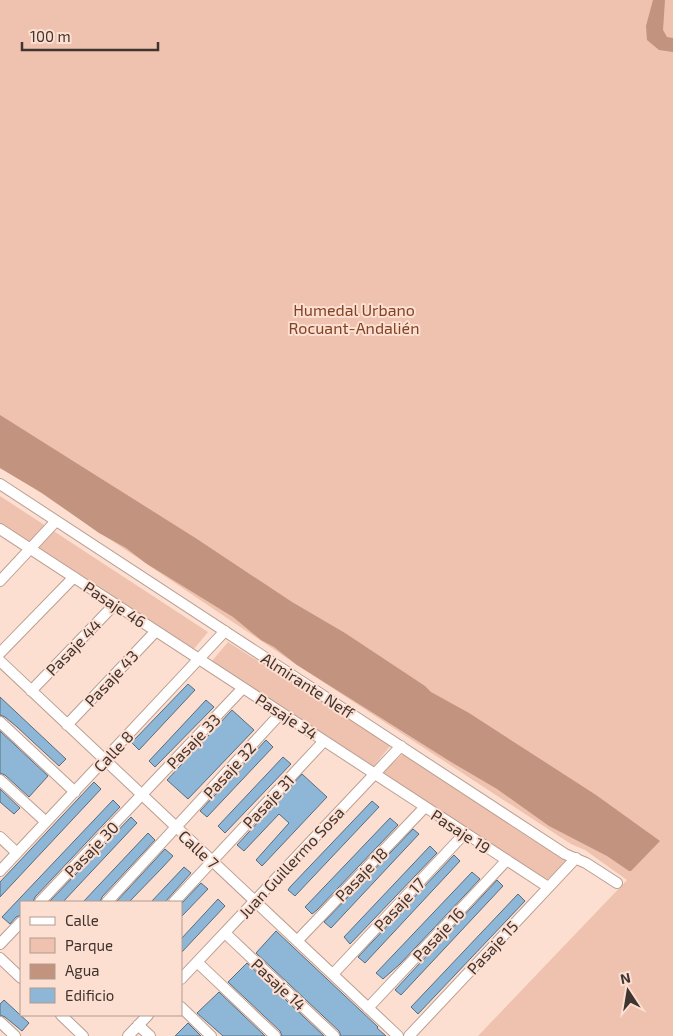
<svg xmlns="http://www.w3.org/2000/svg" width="673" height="1036" viewBox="0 0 673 1036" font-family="'Exo 2',sans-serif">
<rect width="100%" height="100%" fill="#fddfd1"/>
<path fill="#eec2ae" d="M0,0H673V1036H478L627,880L585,850L571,844L297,665L35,489L0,468Z
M0,496L208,632L194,649L0,524Z
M228,642L391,745L373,767L212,661Z
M405,752L568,860L547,880L382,773Z"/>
<path fill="#c2937e" d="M653,0H665L663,30L667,37L673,38V52L659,50L647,40L646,26Z
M0,415L197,539L292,602L345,633L425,686L431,692L469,713L596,795L660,841L631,871H629L607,856L549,826L497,789L451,762L297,665L274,647L261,640L233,617L147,564L126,548L99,533L42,493L0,468Z"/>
<path fill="#8eb7d7" stroke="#576d7f" d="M188,684L195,690L139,750L132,743L134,740Z
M0,697L66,759L59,766L17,727L5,717L0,715Z
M206,700L214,707L155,767L149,761Z
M232,710L254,730L188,799L167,780Z
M0,731L48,776L29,797L5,775L0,773Z
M266,740L273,747L207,817L200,811Z
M283,757L291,764L225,833L218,826Z
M302,774L327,797L262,866L256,860L289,823L279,814L244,851L237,845Z
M94,782L101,789L0,897V882Z
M0,789L20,808L14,814L0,802Z
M113,800L120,807L35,897L33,902H21V915L16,917L10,924L2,917Z
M372,801L379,807L295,896L288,890L290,887Z
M131,817L137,823L76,888L63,902H49Z
M390,818L398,825L317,910L312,914L305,907Z
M413,829L419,834L331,928L324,922Z
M148,833L155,840L102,897L100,902H83Z
M430,846L437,853L350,944L344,937Z
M165,849L173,856L162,868L129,902H116Z
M454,855L460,861L365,963L358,957Z
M184,867L191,873L165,902H151Z
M472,872L480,879L400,964L383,979L376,973Z
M497,880L503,886L401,995L395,990Z
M201,883L208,889L181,917V904Z
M518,894L525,901L418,1014L411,1007Z
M218,899L225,906L181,953V939Z
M276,931L378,1027L377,1028L386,1036H341L339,1031L256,953Z
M247,963L324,1036H282L280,1031L228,982Z
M219,992L265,1036H223L197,1013Z
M4,1000L29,1023L22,1031L5,1017L0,1015V1004Z
M188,1023L201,1036H175Z"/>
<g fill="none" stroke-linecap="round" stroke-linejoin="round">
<defs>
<path id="minor" d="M0,484L565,854L586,863L617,883
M0,529L548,887
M0,581L56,521
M0,653L74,577
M0,661L398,1036
M31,691L115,604
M0,722L75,792
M67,725L156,631
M0,780L46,822
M0,837L17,853
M0,871L225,631
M40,902L243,688
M107,902L281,713
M174,902L324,741
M225,933L334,1036
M297,941L425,807
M0,944L21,922
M0,958L21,978
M197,962L275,1036
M333,974L465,833
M181,979L401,746
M181,1007L211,1036
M368,1008L507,860
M61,1015L83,1036
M0,1022L15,1036
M138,1025L150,1036
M128,1036L148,1015
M409,1036L576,858"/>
</defs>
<use href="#minor" stroke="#bb9e91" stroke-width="12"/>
<use href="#minor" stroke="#fff" stroke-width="10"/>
</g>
<g text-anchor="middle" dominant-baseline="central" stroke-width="4" stroke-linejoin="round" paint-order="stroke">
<g font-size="16" fill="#804325" stroke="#fddfd1">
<text x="354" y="309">Humedal Urbano<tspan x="354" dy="18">Rocuant-Andalién</tspan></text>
</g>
<g font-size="16" fill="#3f342e" stroke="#fddfd1">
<text transform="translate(115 604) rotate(33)">Pasaje 46</text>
<text transform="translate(73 647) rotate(-46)">Pasaje 44</text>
<text transform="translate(111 678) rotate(-47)">Pasaje 43</text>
<text transform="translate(308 685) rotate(33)">Almirante Neff</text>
<text transform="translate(287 716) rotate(33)">Pasaje 34</text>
<text transform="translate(193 741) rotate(-46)">Pasaje 33</text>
<text transform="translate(113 751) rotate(-47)">Calle 8</text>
<text transform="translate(229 770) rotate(-48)">Pasaje 32</text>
<text transform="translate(268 801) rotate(-47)">Pasaje 31</text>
<text transform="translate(461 831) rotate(33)">Pasaje 19</text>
<text transform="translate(91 849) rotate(-46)">Pasaje 30</text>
<text transform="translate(199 849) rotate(43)">Calle 7</text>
<text transform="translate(291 862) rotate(-47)">Juan Guillermo Sosa</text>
<text transform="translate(361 874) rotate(-46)">Pasaje 18</text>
<text transform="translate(399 904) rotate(-47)">Pasaje 17</text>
<text transform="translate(438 934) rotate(-47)">Pasaje 16</text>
<text transform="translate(492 947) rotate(-47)">Pasaje 15</text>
<text transform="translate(279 984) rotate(43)">Pasaje 14</text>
</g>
</g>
<rect x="20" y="901" width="162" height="115" fill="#fddfd1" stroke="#b19b90"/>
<rect x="30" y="917" width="25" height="8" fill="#ffffff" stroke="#b19b90"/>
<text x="65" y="926" font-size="15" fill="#3f342e">Calle</text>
<rect x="30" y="938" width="25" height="15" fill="#eec2ae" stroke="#b19b90"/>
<text x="65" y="951" font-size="15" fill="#3f342e">Parque</text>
<rect x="30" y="964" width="25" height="15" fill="#c2937e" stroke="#b19b90"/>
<text x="65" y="976" font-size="15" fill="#3f342e">Agua</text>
<rect x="30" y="988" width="25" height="15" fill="#8eb7d7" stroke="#b19b90"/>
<text x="65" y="1001" font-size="15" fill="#3f342e">Edificio</text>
<g transform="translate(628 991) rotate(348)" stroke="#fddfd1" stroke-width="4" paint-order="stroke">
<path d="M0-4L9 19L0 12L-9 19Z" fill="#3f342e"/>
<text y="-8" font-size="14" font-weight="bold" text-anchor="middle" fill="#3f342e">N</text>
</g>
<path d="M22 42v8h136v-8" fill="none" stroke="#3f342e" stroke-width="2.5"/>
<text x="30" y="42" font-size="15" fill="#3f342e" stroke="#fddfd1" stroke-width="4" paint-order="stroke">100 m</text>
</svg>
